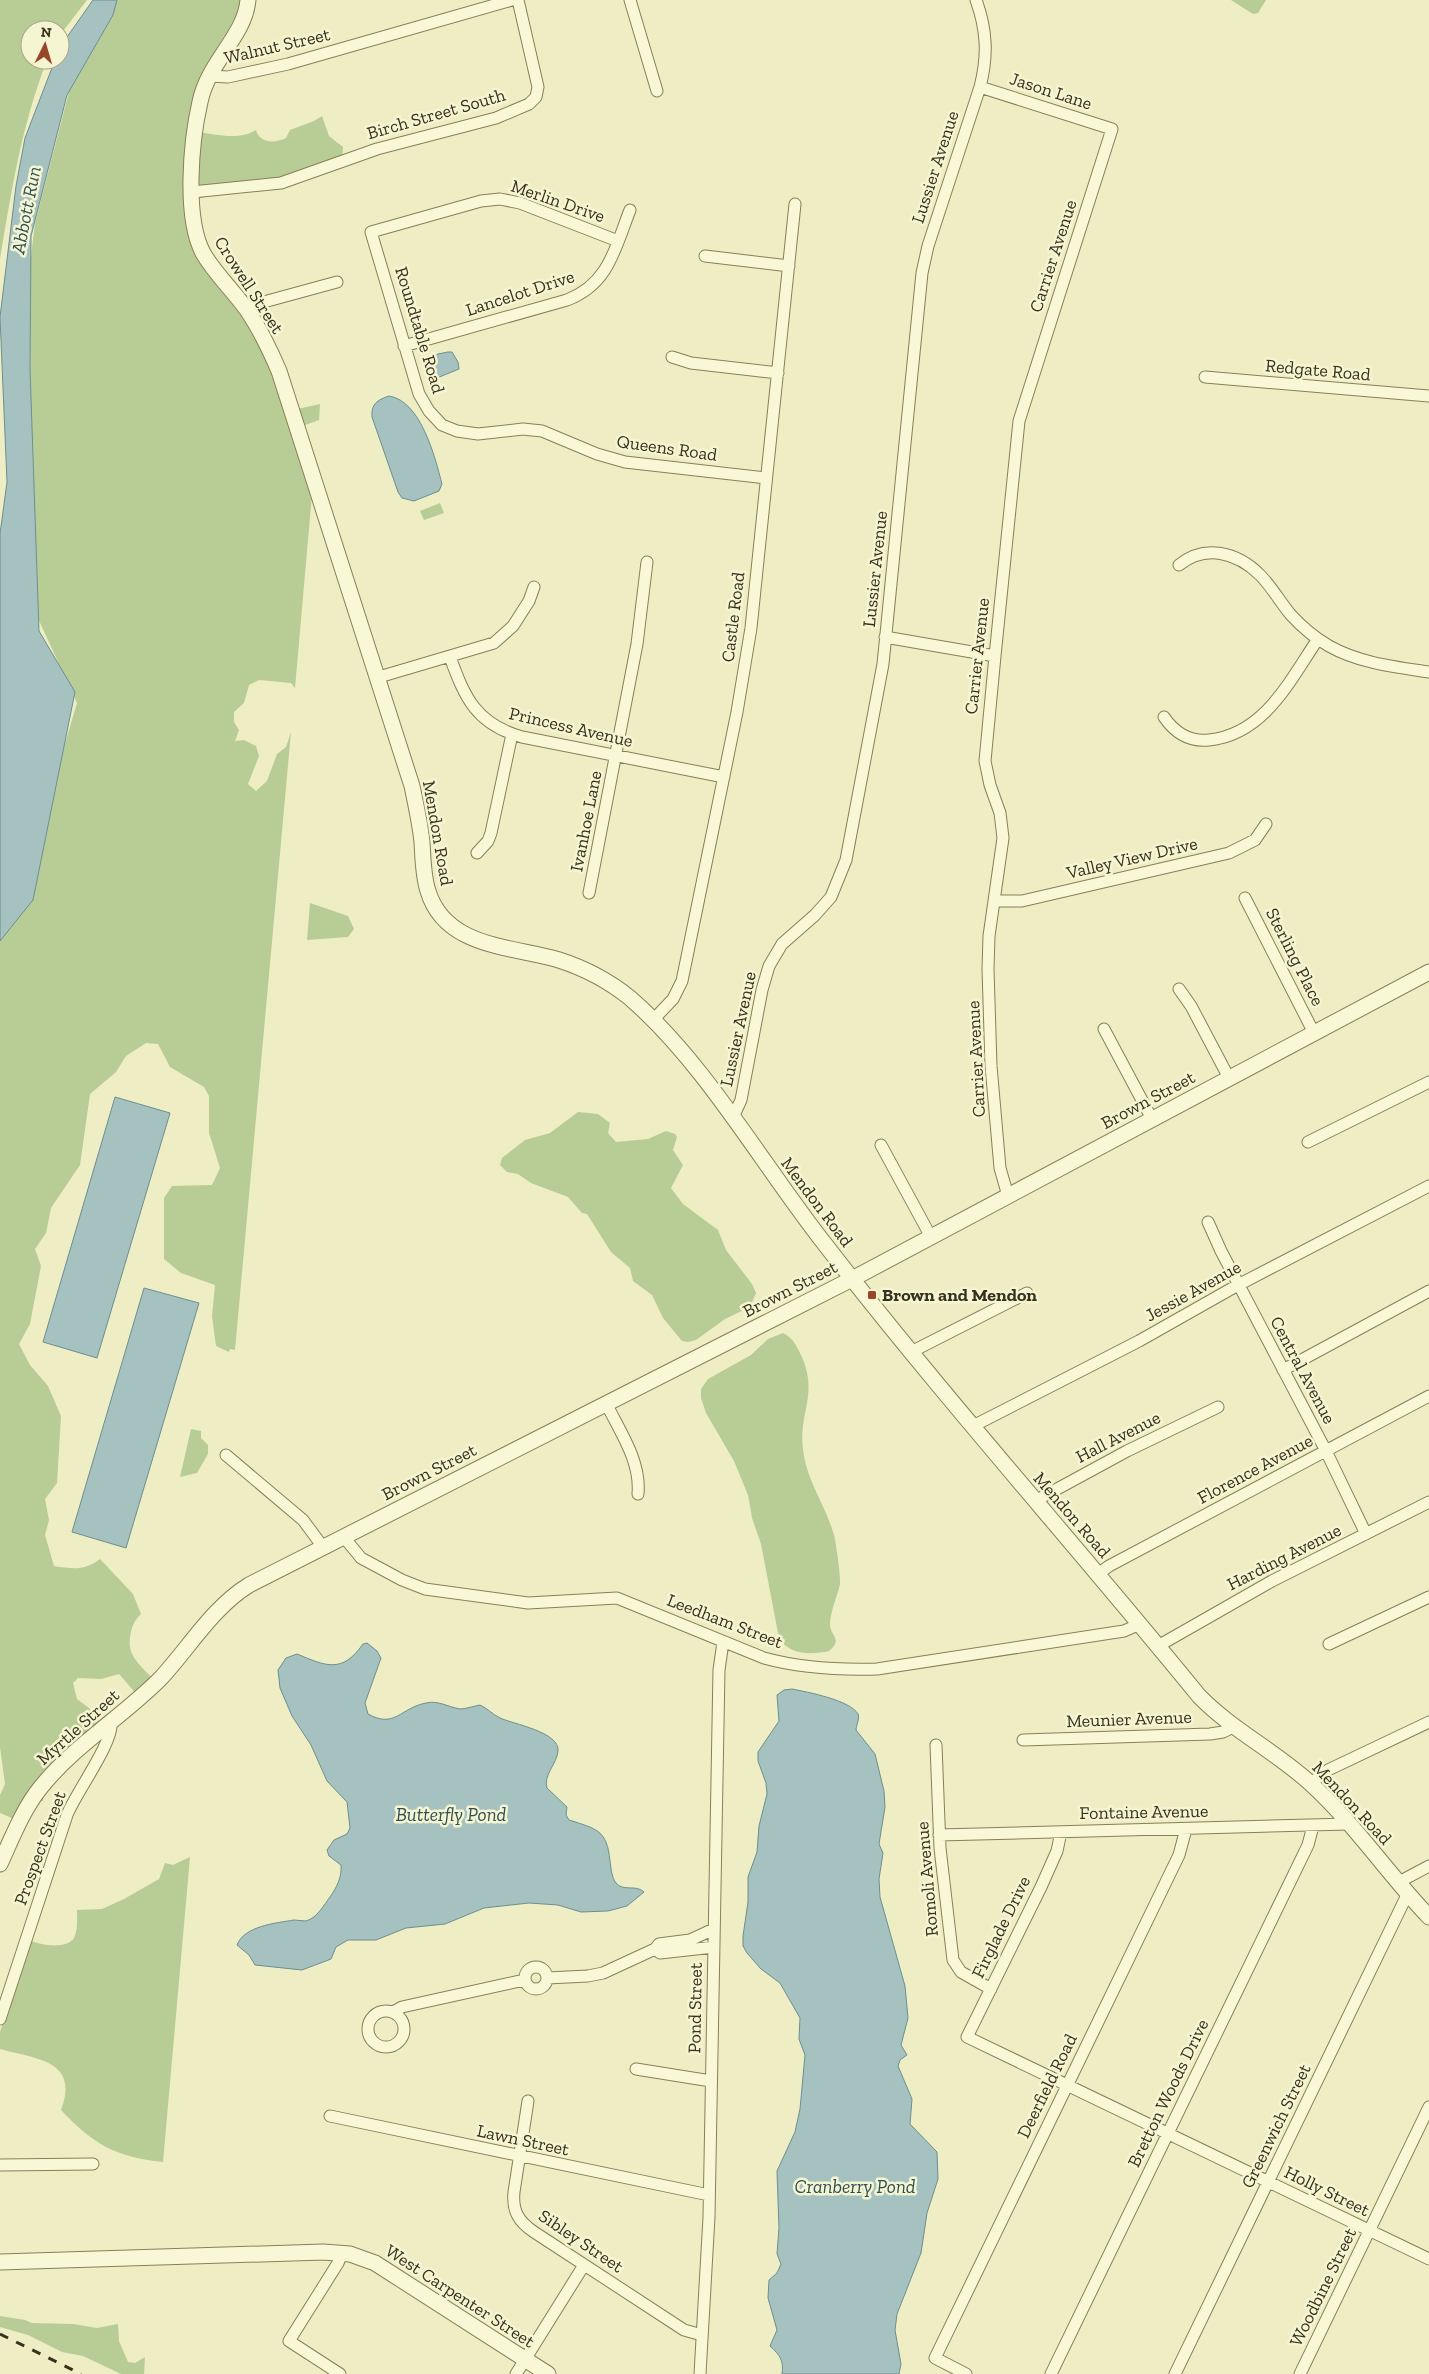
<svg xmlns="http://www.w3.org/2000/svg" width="1429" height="2374" viewBox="0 0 1429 2374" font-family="'Zilla Slab',serif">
<rect width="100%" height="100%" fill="#eeedc3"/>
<path fill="#b8cc96" d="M0,0H87L60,35V30H30V60H47C21,128 12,188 0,259Z
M117,0H248L209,72L196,132C215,134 239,141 256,130C260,144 275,143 286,138L290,130L314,121L322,116L329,136L343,147L342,162L197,199L194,228L245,310L293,410L320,404L319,420L297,428L313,483L295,688L291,683L259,680L249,685L244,703L234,712V722L239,730L235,741L244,740L256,746L259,756L248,784L256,791L267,781L277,754L286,747L291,732L235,1350L230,1349L229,1352L216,1346L212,1316L215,1285L181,1273L164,1259V1198L172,1186L212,1185L220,1168L209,1133V1096L204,1087L170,1067L158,1044L146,1043L126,1056L116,1072L90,1094L80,1165L51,1208L46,1233L35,1249L41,1266L30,1324L19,1344L30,1365L48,1386L61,1416L57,1483L45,1499L49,1520L45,1535L54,1566C73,1569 84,1571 100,1559L133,1594L141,1614C133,1622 132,1626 130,1637C127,1658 143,1667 156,1682L139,1697L119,1674L101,1679L78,1678L73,1683L77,1699L89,1708L104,1728L44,1790L43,1801L36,1800L21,1822L0,1813V1795L5,1784L0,1747V939L45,811L77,703L36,614L26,298L35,223L69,92L91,40Z
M1231,0H1266L1258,13L1253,14Z
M440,503L444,513L424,520L420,511Z
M310,903L348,916L354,929L348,937L307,940Z
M578,1112L598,1114L610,1123L608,1133L616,1142L648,1139L666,1131L675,1134L677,1137L673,1150L683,1165L671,1188L683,1204L718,1230L726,1250L752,1284L756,1293L750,1307L725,1319L696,1340L688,1342L682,1341L663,1318L652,1295L633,1281L630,1268L611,1252L587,1214L582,1213L568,1197L531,1183L518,1174L507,1172L500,1165L502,1158L525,1140L550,1133Z
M783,1333C792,1337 796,1345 800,1353C820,1394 798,1412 803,1449C806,1480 826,1506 834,1535C836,1543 841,1577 840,1584C837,1597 830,1612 830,1625C831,1637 843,1639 829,1651C811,1655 789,1655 779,1638L761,1544L752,1518L748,1495L734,1461L706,1413L701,1398V1389L708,1379L751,1355L768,1339Z
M191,1429L201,1431V1438L208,1445V1454L197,1473L180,1477Z
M190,1857L163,2162C115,2157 93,2144 61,2110C80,2060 36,2059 0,2049V2032L29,1940C40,1945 66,1950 74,1938C78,1930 77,1918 77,1910L102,1909L124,1899L159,1879L165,1863L173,1865Z
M0,2316L25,2320L32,2323L73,2324L97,2328L118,2324L119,2341L128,2362L135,2363L145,2357L144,2374H121L83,2356L62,2352L28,2335L0,2327Z"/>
<path fill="#a5c1c0" stroke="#6c8f8f" d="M93,0H117L113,15L67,95L31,236L30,369L39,631L75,692L33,900L0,941V534L7,482L0,317L16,186L25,138L55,60H60V47Z
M448,352H452L458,362L459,369L432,380L426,366L427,361L438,354Z
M389,396C421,401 435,457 442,484L439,491L414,501L402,498L398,492L372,417C371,404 377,400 389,396Z
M115,1097L170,1113L97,1358L43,1342Z
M144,1288L199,1303L126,1548L72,1532Z
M367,1643L377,1651L381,1658L365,1703L368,1714C395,1729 400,1708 426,1703C438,1700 448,1707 460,1709C466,1709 474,1706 480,1705C487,1708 492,1714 500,1718C513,1724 560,1732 558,1751C557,1764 543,1775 547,1788L567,1807L566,1815L569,1820C597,1829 607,1830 610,1861C611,1869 612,1878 616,1883C623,1892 636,1884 644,1892L627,1906L608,1911L581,1912L558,1905L529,1903L484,1908L445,1924L406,1928L376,1940H348L336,1947L331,1959L302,1970L255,1965L249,1955L237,1945C244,1926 276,1923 294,1920C298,1920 302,1921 306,1921C317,1918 324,1905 330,1897C337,1887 342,1877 341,1865L329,1856L327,1850L334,1840L347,1834L350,1828L347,1802L327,1781L311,1745L292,1716L280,1688L278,1670L286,1658L297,1654C326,1666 342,1674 363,1644Z
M792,1689C807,1692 850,1700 858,1714C860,1719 856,1725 856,1730L875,1754L884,1791L885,1807L879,1844L883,1853L879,1879L880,1897L905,1986L908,2018L901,2045L907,2055L900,2060L898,2066L912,2099L910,2124L937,2152L938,2179L927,2213L921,2253L897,2314L895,2330L901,2364L899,2374H782C784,2361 780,2355 770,2346L777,2330L768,2298L769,2280L777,2273L781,2264L777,2254L779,2228L777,2171L795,2132L800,2109L805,2055L799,2039L800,2018L780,1983L761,1969L747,1953L743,1946V1936L748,1902V1877L757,1852L759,1826L767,1794L766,1783L758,1761V1752L779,1721L777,1695L784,1690Z"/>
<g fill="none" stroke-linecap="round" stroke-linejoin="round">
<defs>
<path id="minor" d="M630,0L657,91
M209,76L228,77L288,64L512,0
M980,87L1112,129L1019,421L995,656L985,761L990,785L1000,813L1003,838L989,936L988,969L991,1066L1000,1168L1008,1196
M192,192L281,183L377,149L496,118L529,104L536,97L538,87L518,0
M618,241L520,203L500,199L481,201L371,232L419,394L429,411L442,425L457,431L478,434L523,429L542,431L597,454L625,462L766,478
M705,256L789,266
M247,310L260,303L337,282
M404,346L567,300C609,284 615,248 630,210
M672,357L691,363L778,373
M1205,377L1429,396
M1179,565C1205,544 1237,552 1260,575C1272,587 1280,602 1291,615C1302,627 1315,638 1329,646C1359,663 1395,667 1429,672
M885,637L995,656
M450,657C465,698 476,724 522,737L724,777
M379,677L494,643L513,626L529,601L534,587
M1164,717C1175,733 1190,742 1209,740C1265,734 1290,680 1318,639
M477,853L488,841L491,833L512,734
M589,893L637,644L647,562
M1245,898L1314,1033
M994,901H1022L1229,853L1255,840L1266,824
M1179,989L1191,1006L1229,1078
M653,1020L673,999L682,981L737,712L751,628L795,204
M1104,1029L1152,1119
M731,1117L735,1113L741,1100L762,990L769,966L782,944L815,915L831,897L846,860L883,664L922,273L928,246L980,87C988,56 987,30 976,0
M1308,1142L1429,1082
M881,1145L931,1237
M1208,1222L1221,1251L1326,1451L1366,1534
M911,1352L1027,1293
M1283,1370L1429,1291
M606,1403C620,1432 641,1461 638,1494
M973,1426L1139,1341L1238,1285L1429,1186
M226,1455L303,1520L323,1547
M1035,1501L1127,1451L1218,1407
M343,1536L361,1558L402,1580L425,1589L528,1603L617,1598L764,1658C800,1668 841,1670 877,1669L1124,1631L1140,1624
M1098,1574L1109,1566L1429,1396
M1329,1644L1429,1597
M1158,1646L1272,1581L1429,1502
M1023,1740L1210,1734L1223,1732L1235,1726
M936,1745L940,1848L953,1960L961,1972L991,1989
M1311,1783L1328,1770L1429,1722
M1061,1832L1057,1851L1041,1887L967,2037L1429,2259
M939,1835L1349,1824
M1399,1882L1429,1866
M714,1947L660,1953L655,1949L659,1944L690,1940L714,1929
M525 1978a11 11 0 1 1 22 0a11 11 0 1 1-22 0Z
M547,1978L588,1976L603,1973L655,1949
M368 2029a18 18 0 1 1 36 0a18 18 0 1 1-36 0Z
M393,2012L402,2007L524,1980
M0,2019L67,1815C76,1792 114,1742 111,1722
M636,2069L711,2081
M528,2101L514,2192C512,2211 519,2222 534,2232L684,2330L702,2335
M330,2116L709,2195
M0,2165L93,2164
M340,2374L289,2341L338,2263L342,2253
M516,2374L584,2265
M700,2374L709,2217L719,1670L723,1642
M966,2374L935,2358L1179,1855L1186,1829
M1051,2374L1308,1845L1313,1826
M1175,2374L1408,1893
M1300,2374L1429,2107"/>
<path id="tertiary" d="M248,0C245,36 208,62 200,102C191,141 184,217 203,253C215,274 233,290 247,310C260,329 270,350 279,371L412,786C416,805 420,823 422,842C423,858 423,876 428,891C445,948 512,946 559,960C584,968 609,981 630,998C705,1063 762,1164 824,1243C944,1398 1075,1544 1199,1696C1232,1730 1275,1751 1310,1783C1354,1823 1388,1874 1429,1917
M0,1864C12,1838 23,1809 41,1787C75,1745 122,1717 160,1679C189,1648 212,1608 249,1585L852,1279L1429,972
M0,2262L323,2252L350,2254L375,2263L548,2374"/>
</defs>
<use href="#minor" stroke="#887f59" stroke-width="13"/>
<use href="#tertiary" stroke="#887f59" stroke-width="17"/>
<use href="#minor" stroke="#f9f8d6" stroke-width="11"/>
<use href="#tertiary" stroke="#f9f8d6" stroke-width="15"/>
<path stroke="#38311e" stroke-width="3" stroke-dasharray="9 9" stroke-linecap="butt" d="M0,2334L81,2374"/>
</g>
<rect fill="#984529" stroke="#f6f5d2" stroke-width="2" x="867" y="1290" width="10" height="10" rx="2.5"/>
<g text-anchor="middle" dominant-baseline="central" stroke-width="5" stroke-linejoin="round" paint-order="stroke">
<g font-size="18" fill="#38311e" stroke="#f6f5d2">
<text transform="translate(277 46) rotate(-13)">Walnut Street</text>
<text transform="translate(1051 91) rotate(18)">Jason Lane</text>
<text transform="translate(436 114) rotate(-16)">Birch Street South</text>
<text transform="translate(935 167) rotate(-72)">Lussier Avenue</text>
<text transform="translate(558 201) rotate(19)">Merlin Drive</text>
<text transform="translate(1053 256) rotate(-72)">Carrier Avenue</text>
<text transform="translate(249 285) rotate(57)">Crowell Street</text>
<text transform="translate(520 293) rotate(-18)">Lancelot Drive</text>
<text transform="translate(420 330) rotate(73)">Roundtable Road</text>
<text transform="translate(1318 370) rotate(5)">Redgate Road</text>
<text transform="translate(667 448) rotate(8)">Queens Road</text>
<text transform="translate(875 569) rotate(-84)">Lussier Avenue</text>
<text transform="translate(733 617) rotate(-83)">Castle Road</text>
<text transform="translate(977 656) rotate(-84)">Carrier Avenue</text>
<text transform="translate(571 727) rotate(13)">Princess Avenue</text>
<text transform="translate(586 821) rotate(-79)">Ivanhoe Lane</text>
<text transform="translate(438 833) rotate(80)">Mendon Road</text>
<text transform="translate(1132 858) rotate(-13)">Valley View Drive</text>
<text transform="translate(1295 957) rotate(63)">Sterling Place</text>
<text transform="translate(738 1029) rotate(-78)">Lussier Avenue</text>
<text transform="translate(976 1059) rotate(-93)">Carrier Avenue</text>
<text transform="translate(1148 1100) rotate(-28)">Brown Street</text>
<text transform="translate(817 1202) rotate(53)">Mendon Road</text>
<text transform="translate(790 1289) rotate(-27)">Brown Street</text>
<text transform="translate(1193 1291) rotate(-29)">Jessie Avenue</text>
<text transform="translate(1303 1370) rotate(62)">Central Avenue</text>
<text transform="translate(1118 1437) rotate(-27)">Hall Avenue</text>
<text transform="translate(1255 1469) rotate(-28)">Florence Avenue</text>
<text transform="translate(429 1472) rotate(-27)">Brown Street</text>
<text transform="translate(1072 1515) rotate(49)">Mendon Road</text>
<text transform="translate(1284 1557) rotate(-27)">Harding Avenue</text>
<text transform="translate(725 1621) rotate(21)">Leedham Street</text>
<text transform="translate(1129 1719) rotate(-2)">Meunier Avenue</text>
<text transform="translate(78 1727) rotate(-42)">Myrtle Street</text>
<text transform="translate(1352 1803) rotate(47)">Mendon Road</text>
<text transform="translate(1144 1812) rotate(-1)">Fontaine Avenue</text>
<text transform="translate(40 1848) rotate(-70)">Prospect Street</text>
<text transform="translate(927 1879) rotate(-95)">Romoli Avenue</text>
<text transform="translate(1001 1927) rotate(-64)">Firglade Drive</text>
<text transform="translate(695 2008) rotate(-89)">Pond Street</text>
<text transform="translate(1047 2086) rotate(-64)">Deerfield Road</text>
<text transform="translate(1168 2093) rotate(-64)">Bretton Woods Drive</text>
<text transform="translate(1276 2126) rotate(-64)">Greenwich Street</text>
<text transform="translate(523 2140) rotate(12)">Lawn Street</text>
<text transform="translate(1327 2191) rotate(26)">Holly Street</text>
<text transform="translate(581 2241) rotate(34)">Sibley Street</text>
<text transform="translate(1323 2287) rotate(-64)">Woodbine Street</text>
<text transform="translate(460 2296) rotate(33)">West Carpenter Street</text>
</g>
<g font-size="18" font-weight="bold" fill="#38311e" stroke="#f6f5d2" text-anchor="start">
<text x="882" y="1295">Brown and Mendon</text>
</g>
<g font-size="19" font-style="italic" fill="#2d4f58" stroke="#f6f5d2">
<text transform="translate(26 210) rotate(-79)">Abbott Run</text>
<text x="451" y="1814">Butterfly Pond</text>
<text x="855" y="2186">Cranberry Pond</text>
</g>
</g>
<g transform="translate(45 45) rotate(5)"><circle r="24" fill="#f6f5d2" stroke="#aaa78a"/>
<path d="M0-4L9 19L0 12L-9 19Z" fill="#984529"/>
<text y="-8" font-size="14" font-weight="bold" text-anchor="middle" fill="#38311e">N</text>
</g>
</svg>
